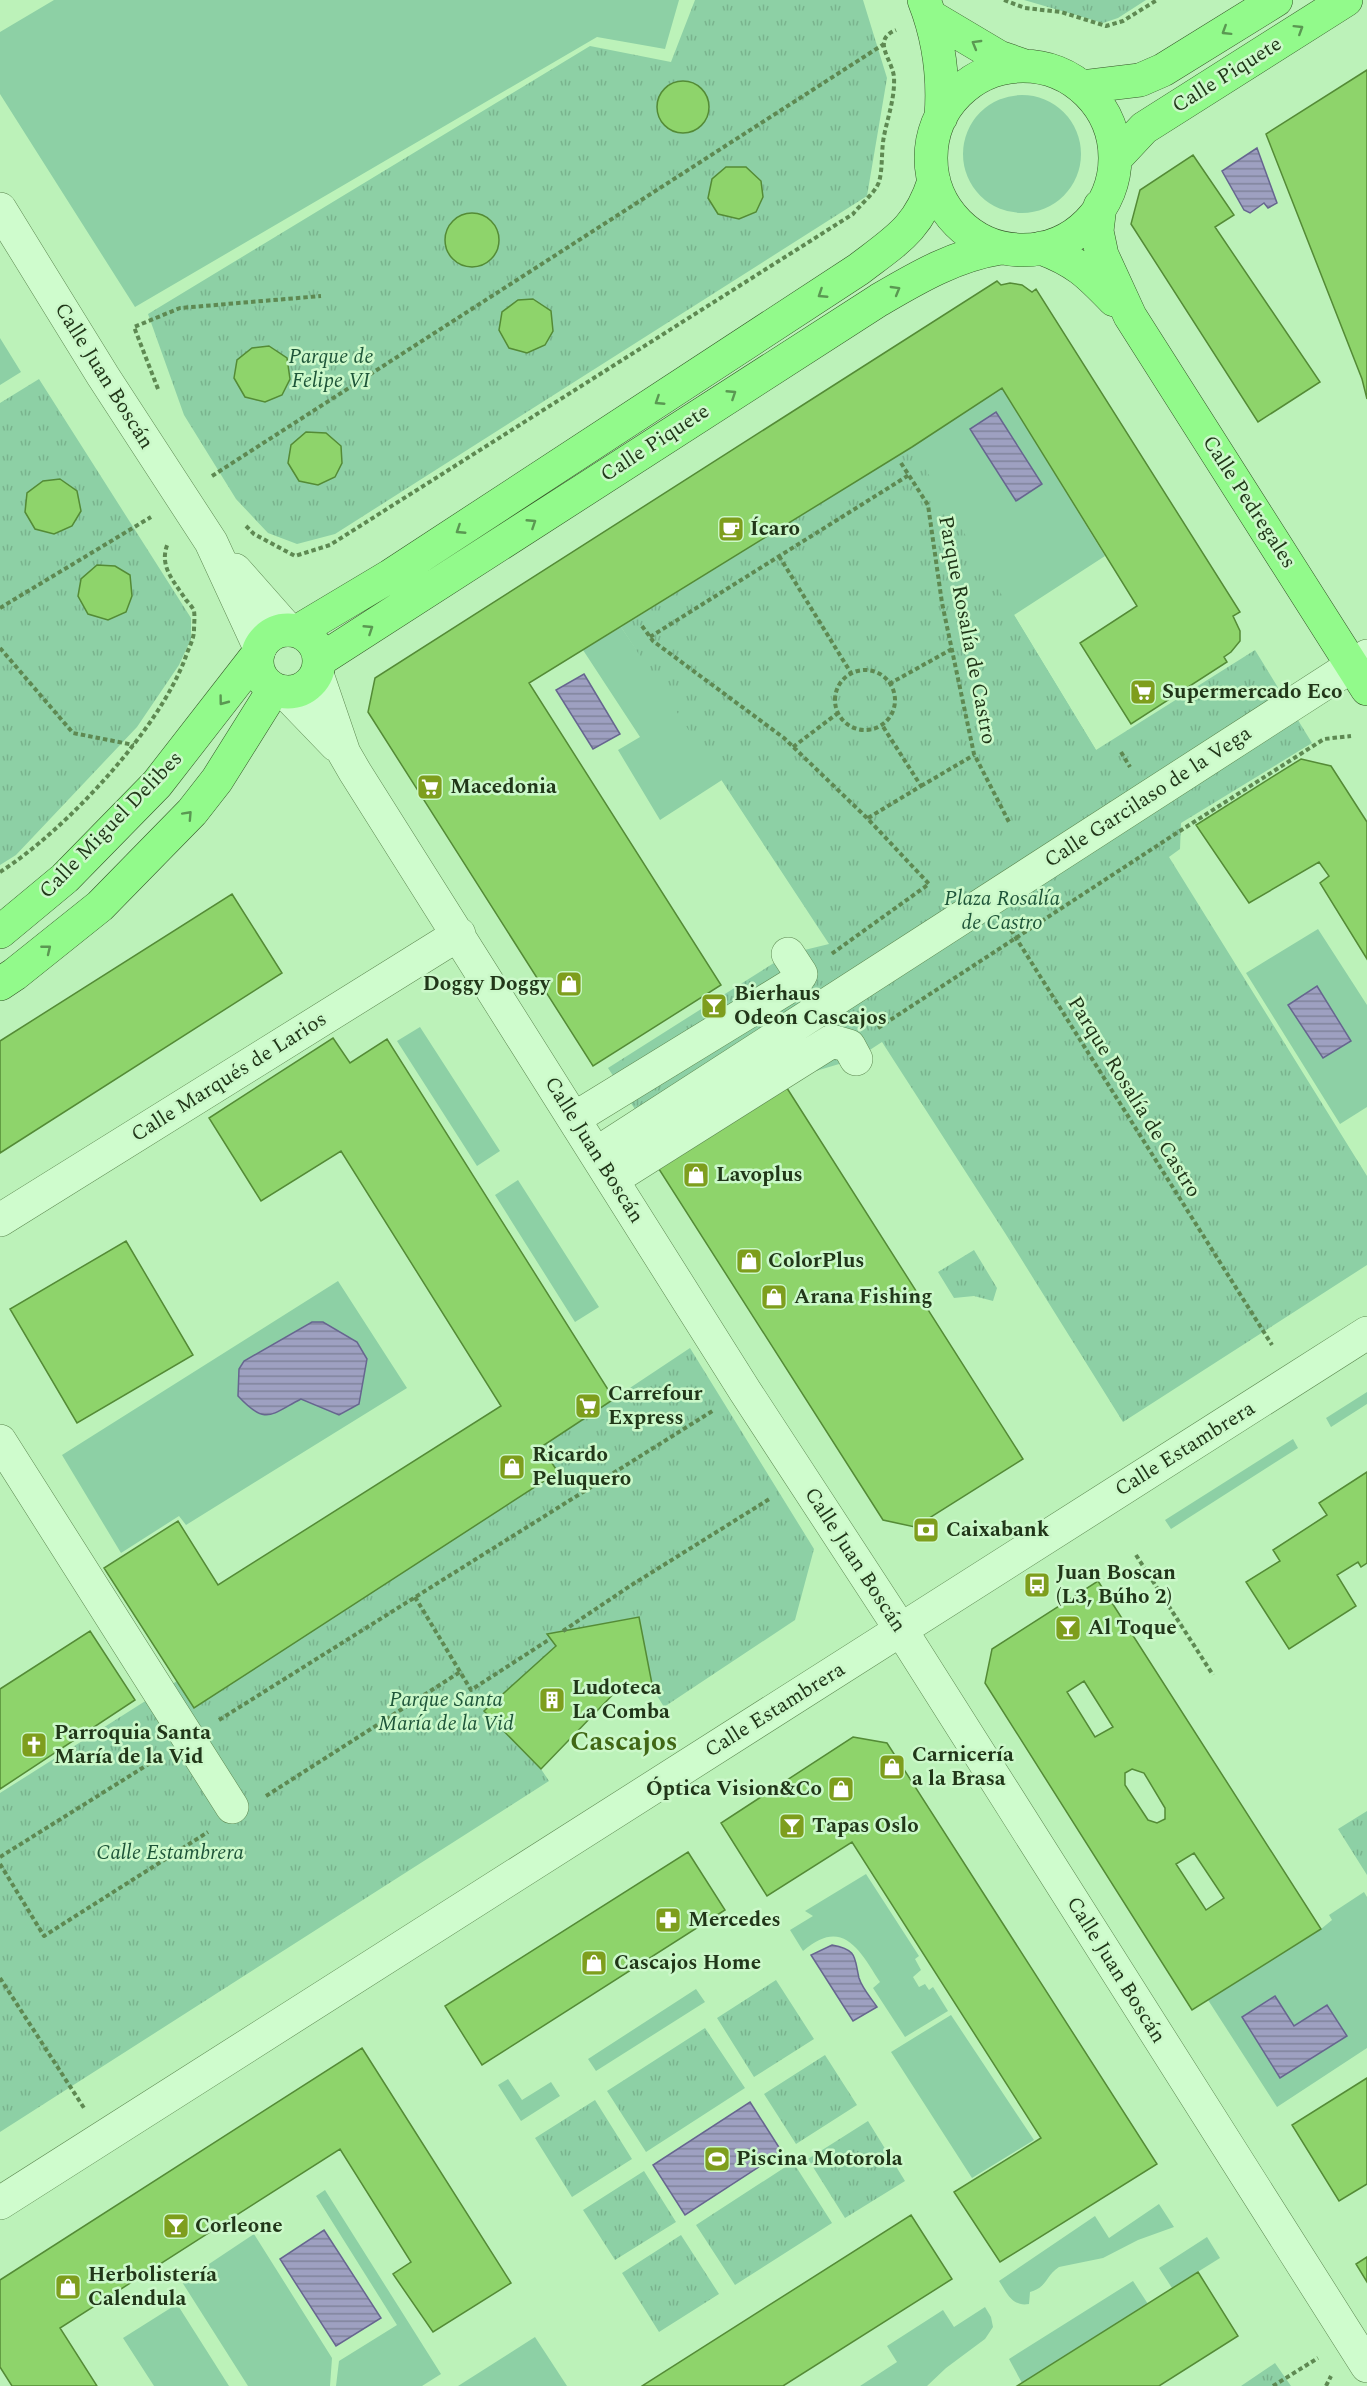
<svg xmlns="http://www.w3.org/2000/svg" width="1367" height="2386" viewBox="0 0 1367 2386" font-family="Spectral,serif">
<defs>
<pattern id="park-tufts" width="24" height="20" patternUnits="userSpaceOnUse" patternTransform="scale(1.5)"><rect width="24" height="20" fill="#8dd0a5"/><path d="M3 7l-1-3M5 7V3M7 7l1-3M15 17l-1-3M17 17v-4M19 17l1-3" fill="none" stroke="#79b38d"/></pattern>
<pattern id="water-rules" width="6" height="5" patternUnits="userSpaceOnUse" patternTransform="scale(1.5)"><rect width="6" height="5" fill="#9ea0c1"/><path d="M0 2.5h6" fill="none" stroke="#80839c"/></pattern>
</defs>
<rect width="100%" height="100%" fill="#bcf2b9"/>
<path fill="#8dd0a5" d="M54,0H679L665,49L597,37L135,307L0,94V32Z
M963 154a59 59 0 1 1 118 0a59 59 0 1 1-118 0Z
M0,338L21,372L0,385Z
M1002,388L1105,556L1014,615L1096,750L1011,806L912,447Z
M621,627L636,649L645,653L830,944L722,780L660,820L618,750L640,737L583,650Z
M1318,929L1367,1005V1107L1340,1124L1246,973Z
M420,1027L500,1151L477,1166L397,1041Z
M518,1180L599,1307L575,1322L495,1195Z
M338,1281L407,1388L186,1525L179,1516L121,1553L62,1455Z
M1367,1392V1404L1331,1427L1326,1418Z
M1293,1439L1298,1448L1171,1529L1165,1520Z
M866,1874L919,1956L915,1959L921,1970L913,1977L919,1987L925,1984L929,1990L933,1987L948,2011L905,2037L873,1988L880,1982C860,1951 843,1916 803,1951L790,1930L813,1916L805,1911Z
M1364,1892L1367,1897V2048L1277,2107L1208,2000L1321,1929L1332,1920L1329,1915Z
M696,1989L705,2002L596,2071L588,2059Z
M951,2015L1034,2140L972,2178L891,2052Z
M508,2079L522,2100L551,2082L560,2096L521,2121L498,2085Z
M325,2190L441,2374L422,2386H336L339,2361L397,2325L316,2196Z
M1159,2204L1174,2227L1138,2240L1103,2258L1059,2267C1045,2276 1048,2287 1030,2292L1029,2304C1012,2307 1007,2293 999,2281L1095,2216L1109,2238Z
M254,2234L332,2358L330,2386H248L182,2282Z
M1207,2237L1220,2258L1172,2288L1159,2268Z
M1133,2281L1148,2304L1022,2383L1009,2359Z
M177,2304L229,2386H154L123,2338Z
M985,2307L991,2317L993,2327L985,2339L946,2368L927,2386H860L897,2362L887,2346L943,2310L954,2327Z
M535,2337L567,2386H458Z"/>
<path fill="url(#park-tufts)" d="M695,0H863L887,78L867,196L335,534L297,544L268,533L236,499L184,415L148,314L590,46L671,62Z
M1024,0H1146L1118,18L1103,23Z
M39,379L191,618V639L179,665L137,727L16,855L0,865V403Z
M912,447L1096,750L1255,650L1312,743L1181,823L1180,849L1169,857L1367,1176V1265L1123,1422L1005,1233L882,1042L856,1059L782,1081L665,1155L608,1068L788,954L829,944L621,627Z
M974,1250L997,1288L993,1301L974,1296L954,1298L938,1272Z
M690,1348L814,1549L795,1620L664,1707L653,1689L639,1617L548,1634L556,1646L485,1711L541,1769L549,1781L0,2132V1793L177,1681L194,1708L557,1472L541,1447Z
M1367,1811V1875L1338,1829Z
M776,1980L814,2039L754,2077L717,2018Z
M705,2028L745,2088L646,2152L607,2091Z
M825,2055L857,2105L796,2144L764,2094Z
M595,2100L632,2159L572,2197L535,2138Z
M868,2121L905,2181L845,2218L808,2159Z
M793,2162L832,2223L735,2285L696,2225Z
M644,2171L676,2222L615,2260L583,2210Z
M681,2235L719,2294L659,2332L622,2273Z
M1275,2363L1291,2386H1241Z"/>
<path fill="url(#water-rules)" stroke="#66668f" stroke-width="1.5" d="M1257,148L1277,203L1268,208L1264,203L1250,213L1244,210L1222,171Z
M996,412L1042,484L1016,501L970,429Z
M584,674L620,734L593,749L556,690Z
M1317,986L1351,1041L1323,1058L1288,1005Z
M312,1322H323L357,1342L367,1359L359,1404L339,1415L301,1399C270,1415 266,1426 238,1396L239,1369L244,1361Z
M832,1945C858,1950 854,1957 859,1978C862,1988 871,1998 877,2007L853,2021L811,1955Z
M1275,1996L1294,2026L1327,2005L1347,2036L1280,2078L1242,2017Z
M750,2102L782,2152L685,2215L653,2165Z
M324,2230L381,2318L336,2346L280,2259Z"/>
<path fill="#8ed46b" stroke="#548b36" stroke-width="1.5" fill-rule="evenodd" d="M1367,70V399L1362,379L1266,134Z
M657 107a26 26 0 1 1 52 0a26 26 0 1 1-52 0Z
M1193,155L1234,215L1215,227L1320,382L1258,422L1131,224L1140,190Z
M726,167H746L761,181L763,197L756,212L739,219L718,214L708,198L712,179Z
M445 240a27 27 0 1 1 54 0a27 27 0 1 1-54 0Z
M997,281L1001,285L1010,283L1022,285L1032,292L1036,289L1240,612L1233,616L1240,631V641L1231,652L1224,657L1227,662L1131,724L1080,643L1137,606L1002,388L912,447L529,683L721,985L593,1066L368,712L375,678Z
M533,299L551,311L553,331L545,345L527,353L509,348L499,330L502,312L518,300Z
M269,346L287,358L290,379L282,395L265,402L245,397L234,378L237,360L252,348Z
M306,432L326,433L341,446L342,463L335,477L318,485L299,481L288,463L291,445Z
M60,479L77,491L81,511L72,526L54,534L35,529L25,512L27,493L43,481Z
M97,565L115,566L130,575L132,596L126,612L108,620L88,614L78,596L81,579Z
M1301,759L1331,766L1367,822V959L1320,883L1329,876L1319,862L1249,903L1196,825Z
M232,894L282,973L0,1153V1041Z
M333,1038L350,1063L387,1039L614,1399L541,1447L558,1472L194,1708L104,1568L178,1521L218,1585L501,1406L341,1151L261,1201L209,1118Z
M785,1085L1023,1459L915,1527L883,1520L657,1166Z
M126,1241L193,1355L77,1423L10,1309Z
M1367,1472V1563L1361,1567L1358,1562L1337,1575L1356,1606L1289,1649L1246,1582L1280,1561L1273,1550L1327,1515L1319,1503Z
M1098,1581L1321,1929L1192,2010L985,1683L992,1649ZM1084,1681L1113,1727L1095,1737L1067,1692ZM1132,1769L1144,1773L1165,1808V1819L1157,1823L1148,1820L1125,1785V1773ZM1194,1853L1224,1898L1206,1910L1176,1864Z
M639,1617L653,1689L623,1684L541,1769L484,1711L556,1646L547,1634Z
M90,1631L135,1700L0,1789V1689Z
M853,1737L887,1743L1157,2164L1000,2262L954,2192L1041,2138L852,1842L767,1896L721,1823Z
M688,1852L725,1910L482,2065L445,2006Z
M362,2048L511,2283L433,2332L393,2274L411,2262L340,2149L60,2328L97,2386H12L0,2367V2280Z
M1367,2078V2184L1339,2201L1292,2125Z
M911,2215L952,2279L783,2386H642Z
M1367,2257V2282L1356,2264Z
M1198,2272L1238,2336L1159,2386H1017Z"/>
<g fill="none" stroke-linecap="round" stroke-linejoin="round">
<defs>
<path id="minor" d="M0,209L103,376L211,542L260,648
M235,570L288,630
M317,674L344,753L355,772L745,1391L901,1630L1367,2366
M285,692L336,745
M575,1118L795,983L801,974L788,954
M597,1153L1367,656
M613,1179L832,1041L849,1046L856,1059
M0,1220L459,934
M0,1441L232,1807
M0,2203L1367,1333"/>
<path id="major" d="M924,0C939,38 944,77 941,117
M930,16L999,57L1025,66
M931 158a92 92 0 1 1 184 0a92 92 0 1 1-184 0Z
M1082,87L1140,80L1163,70L1276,0
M1115,159L1144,128L1346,0
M1100,206L1097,231L1102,255L1130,316L1367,689
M1041,248C1076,261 1088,273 1114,300
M257 661a31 31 0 1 1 62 0a31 31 0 1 1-62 0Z
M298,631L390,576L859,269C897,240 919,228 934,181
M320,660L879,300C918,277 956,255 1001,248
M0,932L65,878L157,784L258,654
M0,984L15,974L100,906L192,812L217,780L274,689"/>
</defs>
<use href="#minor" stroke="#5e8952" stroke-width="34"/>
<use href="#major" stroke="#355628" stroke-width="34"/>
<path stroke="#5e8952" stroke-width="4" stroke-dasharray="4.5 3" stroke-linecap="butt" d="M1004,0L1025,8L1061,12L1106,26L1123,21L1157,0
M158,389L134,327L180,308L321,296
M901,463L928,505L942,603L974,754L1010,824
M212,476L884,44
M246,526L254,534L295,556L330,545L853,214C860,205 875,193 879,182C883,168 881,151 884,136C888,116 895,98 894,77C892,59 871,40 896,30
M779,556L851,673
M0,608L151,517
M642,626L653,641L784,738L867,818L929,884L830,955
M650,637L909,475
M0,648L73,733L134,745
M835 700a30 30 0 1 1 60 0a30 30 0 1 1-60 0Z
M889,684L952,649
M793,747L838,713
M1121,752L1130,767
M921,786L974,755
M868,818L921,786L882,725
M0,872C65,831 160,729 186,656C189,647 194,639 194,630C194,624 195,617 194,611C193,608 189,603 186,600C174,581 158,566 168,543
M1011,930L1272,1345
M878,1028L1172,836L1324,739L1351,736
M1136,1555L1213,1675
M415,1597L471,1690L550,1639
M563,1631L630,1586L771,1498
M219,1720L714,1410
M266,1796L460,1672
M0,1857L160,1757
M0,1864L44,1936L208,1832
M0,1978L84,2108
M1273,2386L1318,2358
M1326,2386L1331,2376"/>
<use href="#minor" stroke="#cffccd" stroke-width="33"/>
<use href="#major" stroke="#92fa8b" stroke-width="33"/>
</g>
<defs><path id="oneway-chevron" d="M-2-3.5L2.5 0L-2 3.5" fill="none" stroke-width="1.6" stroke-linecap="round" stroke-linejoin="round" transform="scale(1.5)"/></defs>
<g stroke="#5a9852">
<use href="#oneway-chevron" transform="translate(1299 29) rotate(-32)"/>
<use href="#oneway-chevron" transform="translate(1226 31) rotate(148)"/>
<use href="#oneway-chevron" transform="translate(976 44) rotate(-150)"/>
<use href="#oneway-chevron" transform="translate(896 290) rotate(-30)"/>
<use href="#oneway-chevron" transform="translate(822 294) rotate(147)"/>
<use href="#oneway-chevron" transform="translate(732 394) rotate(-33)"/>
<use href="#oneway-chevron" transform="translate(659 401) rotate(147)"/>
<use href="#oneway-chevron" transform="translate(532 523) rotate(-33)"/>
<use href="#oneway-chevron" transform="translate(460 530) rotate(147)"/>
<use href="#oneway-chevron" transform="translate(369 629) rotate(-33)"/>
<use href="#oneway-chevron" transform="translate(223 701) rotate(127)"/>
<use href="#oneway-chevron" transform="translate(188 815) rotate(-47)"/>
<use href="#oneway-chevron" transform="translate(47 949) rotate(-39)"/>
</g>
<defs>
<symbol id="cafe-square" viewBox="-11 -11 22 22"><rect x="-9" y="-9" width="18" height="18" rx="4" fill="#7e9e1d" stroke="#cbf8c9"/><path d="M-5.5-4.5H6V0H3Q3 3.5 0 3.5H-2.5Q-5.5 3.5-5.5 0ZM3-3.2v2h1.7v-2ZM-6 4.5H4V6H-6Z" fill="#fff"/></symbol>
<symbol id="supermarket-square" viewBox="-11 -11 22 22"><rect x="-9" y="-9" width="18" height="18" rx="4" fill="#7e9e1d" stroke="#cbf8c9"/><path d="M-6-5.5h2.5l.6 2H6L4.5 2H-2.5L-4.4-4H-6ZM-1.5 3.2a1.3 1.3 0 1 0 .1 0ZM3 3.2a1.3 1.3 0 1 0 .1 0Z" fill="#fff"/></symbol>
<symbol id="shop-square" viewBox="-11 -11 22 22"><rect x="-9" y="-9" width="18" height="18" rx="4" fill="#7e9e1d" stroke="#cbf8c9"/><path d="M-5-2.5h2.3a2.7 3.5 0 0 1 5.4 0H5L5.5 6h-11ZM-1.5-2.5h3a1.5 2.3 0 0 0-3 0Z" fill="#fff"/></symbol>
<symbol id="bar-square" viewBox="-11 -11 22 22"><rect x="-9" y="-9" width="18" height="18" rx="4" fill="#7e9e1d" stroke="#cbf8c9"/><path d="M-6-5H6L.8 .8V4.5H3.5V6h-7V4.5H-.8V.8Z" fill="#fff"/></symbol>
<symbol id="bank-square" viewBox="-11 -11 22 22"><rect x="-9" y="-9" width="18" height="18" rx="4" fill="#7e9e1d" stroke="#cbf8c9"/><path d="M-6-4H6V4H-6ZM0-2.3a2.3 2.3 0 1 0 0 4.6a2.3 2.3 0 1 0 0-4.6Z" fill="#fff"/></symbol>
<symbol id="bus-square" viewBox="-11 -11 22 22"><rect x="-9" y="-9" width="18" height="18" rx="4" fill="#7e9e1d" stroke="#cbf8c9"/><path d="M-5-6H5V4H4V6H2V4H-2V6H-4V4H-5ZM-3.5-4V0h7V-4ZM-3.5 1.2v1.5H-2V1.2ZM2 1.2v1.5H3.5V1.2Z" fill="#fff"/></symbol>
<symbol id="building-square" viewBox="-11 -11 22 22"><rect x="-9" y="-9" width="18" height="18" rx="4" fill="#7e9e1d" stroke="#cbf8c9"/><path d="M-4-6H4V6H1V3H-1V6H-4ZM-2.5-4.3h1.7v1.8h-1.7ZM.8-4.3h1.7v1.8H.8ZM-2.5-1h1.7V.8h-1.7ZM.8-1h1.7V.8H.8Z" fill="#fff"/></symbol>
<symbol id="church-square" viewBox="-11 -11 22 22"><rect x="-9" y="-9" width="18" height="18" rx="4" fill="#7e9e1d" stroke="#cbf8c9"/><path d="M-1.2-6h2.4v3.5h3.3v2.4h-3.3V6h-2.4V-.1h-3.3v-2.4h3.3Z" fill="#fff"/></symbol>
<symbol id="pharmacy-square" viewBox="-11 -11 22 22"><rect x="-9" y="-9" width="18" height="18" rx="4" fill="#7e9e1d" stroke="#cbf8c9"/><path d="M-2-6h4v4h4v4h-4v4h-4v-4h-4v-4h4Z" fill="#fff"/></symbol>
<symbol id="stadium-square" viewBox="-11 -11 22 22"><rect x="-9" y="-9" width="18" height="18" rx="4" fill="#7e9e1d" stroke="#cbf8c9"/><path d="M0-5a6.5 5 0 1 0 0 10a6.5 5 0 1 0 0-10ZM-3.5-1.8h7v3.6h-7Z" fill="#fff"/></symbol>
</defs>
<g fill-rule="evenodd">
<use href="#cafe-square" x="716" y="514" width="30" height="30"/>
<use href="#supermarket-square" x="1128" y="677" width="30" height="30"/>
<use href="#supermarket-square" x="415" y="772" width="30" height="30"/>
<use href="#shop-square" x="554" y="969" width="30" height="30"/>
<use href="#bar-square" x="699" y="991" width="30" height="30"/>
<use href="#shop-square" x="681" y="1160" width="30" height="30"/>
<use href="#shop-square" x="734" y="1246" width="30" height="30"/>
<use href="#shop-square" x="759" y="1282" width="30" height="30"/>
<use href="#supermarket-square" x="573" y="1391" width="30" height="30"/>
<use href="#shop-square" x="497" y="1452" width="30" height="30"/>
<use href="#bank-square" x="911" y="1515" width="30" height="30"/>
<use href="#bus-square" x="1022" y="1570" width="30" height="30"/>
<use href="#bar-square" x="1053" y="1613" width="30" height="30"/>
<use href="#building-square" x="537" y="1685" width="30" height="30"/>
<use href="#church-square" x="19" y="1730" width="30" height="30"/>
<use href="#shop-square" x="877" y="1752" width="30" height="30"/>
<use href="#shop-square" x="826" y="1774" width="30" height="30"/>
<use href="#bar-square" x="777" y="1811" width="30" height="30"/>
<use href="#pharmacy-square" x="653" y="1905" width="30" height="30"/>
<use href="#shop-square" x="579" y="1948" width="30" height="30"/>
<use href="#stadium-square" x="702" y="2144" width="30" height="30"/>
<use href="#bar-square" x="161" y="2211" width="30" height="30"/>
<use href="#shop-square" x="53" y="2272" width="30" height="30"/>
</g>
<g text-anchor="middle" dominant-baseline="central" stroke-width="5" stroke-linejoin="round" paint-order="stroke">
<g font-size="21" fill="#213719" stroke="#cbf8c9">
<text transform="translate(1227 75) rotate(-32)">Calle Piquete</text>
<text transform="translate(104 376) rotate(58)">Calle Juan Boscán</text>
<text transform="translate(655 443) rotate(-33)">Calle Piquete</text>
<text transform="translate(1249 502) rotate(57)">Calle Pedregales</text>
<text transform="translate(967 630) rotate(79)">Parque Rosalía de Castro</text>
<text transform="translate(1148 797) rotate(-33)">Calle Garcilaso de la Vega</text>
<text transform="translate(111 825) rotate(-46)">Calle Miguel Delibes</text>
<text transform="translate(229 1077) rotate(-32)">Calle Marqués de Larios</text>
<text transform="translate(1134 1097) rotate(58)">Parque Rosalía de Castro</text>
<text transform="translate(594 1150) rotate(58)">Calle Juan Boscán</text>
<text transform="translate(1185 1449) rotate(-32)">Calle Estambrera</text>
<text transform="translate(855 1560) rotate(57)">Calle Juan Boscán</text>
<text transform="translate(775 1710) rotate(-32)">Calle Estambrera</text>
<text transform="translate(1116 1970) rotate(58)">Calle Juan Boscán</text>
</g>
<g font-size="21" font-style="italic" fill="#1e5539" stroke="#cbf8c9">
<text x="331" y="357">Parque de<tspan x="331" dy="24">Felipe VI</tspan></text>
<text x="1002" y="899">Plaza Rosalía<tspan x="1002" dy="24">de Castro</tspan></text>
<text x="446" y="1700">Parque Santa<tspan x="446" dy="24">María de la Vid</tspan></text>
<text x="170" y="1853">Calle Estambrera</text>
</g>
<g font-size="21" font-weight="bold" fill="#213719" stroke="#cbf8c9" text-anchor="start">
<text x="750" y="529">Ícaro</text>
<text x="1162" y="692">Supermercado Eco</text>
<text x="450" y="787">Macedonia</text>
<text x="550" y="984" text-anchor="end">Doggy Doggy</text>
<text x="734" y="994">Bierhaus<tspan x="734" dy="24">Odeon Cascajos</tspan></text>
<text x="716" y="1175">Lavoplus</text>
<text x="768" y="1261">ColorPlus</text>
<text x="794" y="1297">Arana Fishing</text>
<text x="608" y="1394">Carrefour<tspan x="608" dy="24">Express</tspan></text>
<text x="532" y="1455">Ricardo<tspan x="532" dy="24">Peluquero</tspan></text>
<text x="946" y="1530">Caixabank</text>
<text x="1056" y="1573">Juan Boscan<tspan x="1056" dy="24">(L3, Búho 2)</tspan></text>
<text x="1088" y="1628">Al Toque</text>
<text x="572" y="1688">Ludoteca<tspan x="572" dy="24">La Comba</tspan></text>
<text x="54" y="1733">Parroquia Santa<tspan x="54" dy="24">María de la Vid</tspan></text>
<text x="912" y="1755">Carnicería<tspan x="912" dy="24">a la Brasa</tspan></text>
<text x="822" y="1789" text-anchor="end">Óptica Vision&amp;Co</text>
<text x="812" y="1826">Tapas Oslo</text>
<text x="688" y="1920">Mercedes</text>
<text x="614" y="1963">Cascajos Home</text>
<text x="736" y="2159">Piscina Motorola</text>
<text x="195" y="2226">Corleone</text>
<text x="88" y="2275">Herbolistería<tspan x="88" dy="24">Calendula</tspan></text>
</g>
<g font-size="27" font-weight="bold" fill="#416715" stroke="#cbf8c9">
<text x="624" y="1742">Cascajos</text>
</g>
</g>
</svg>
